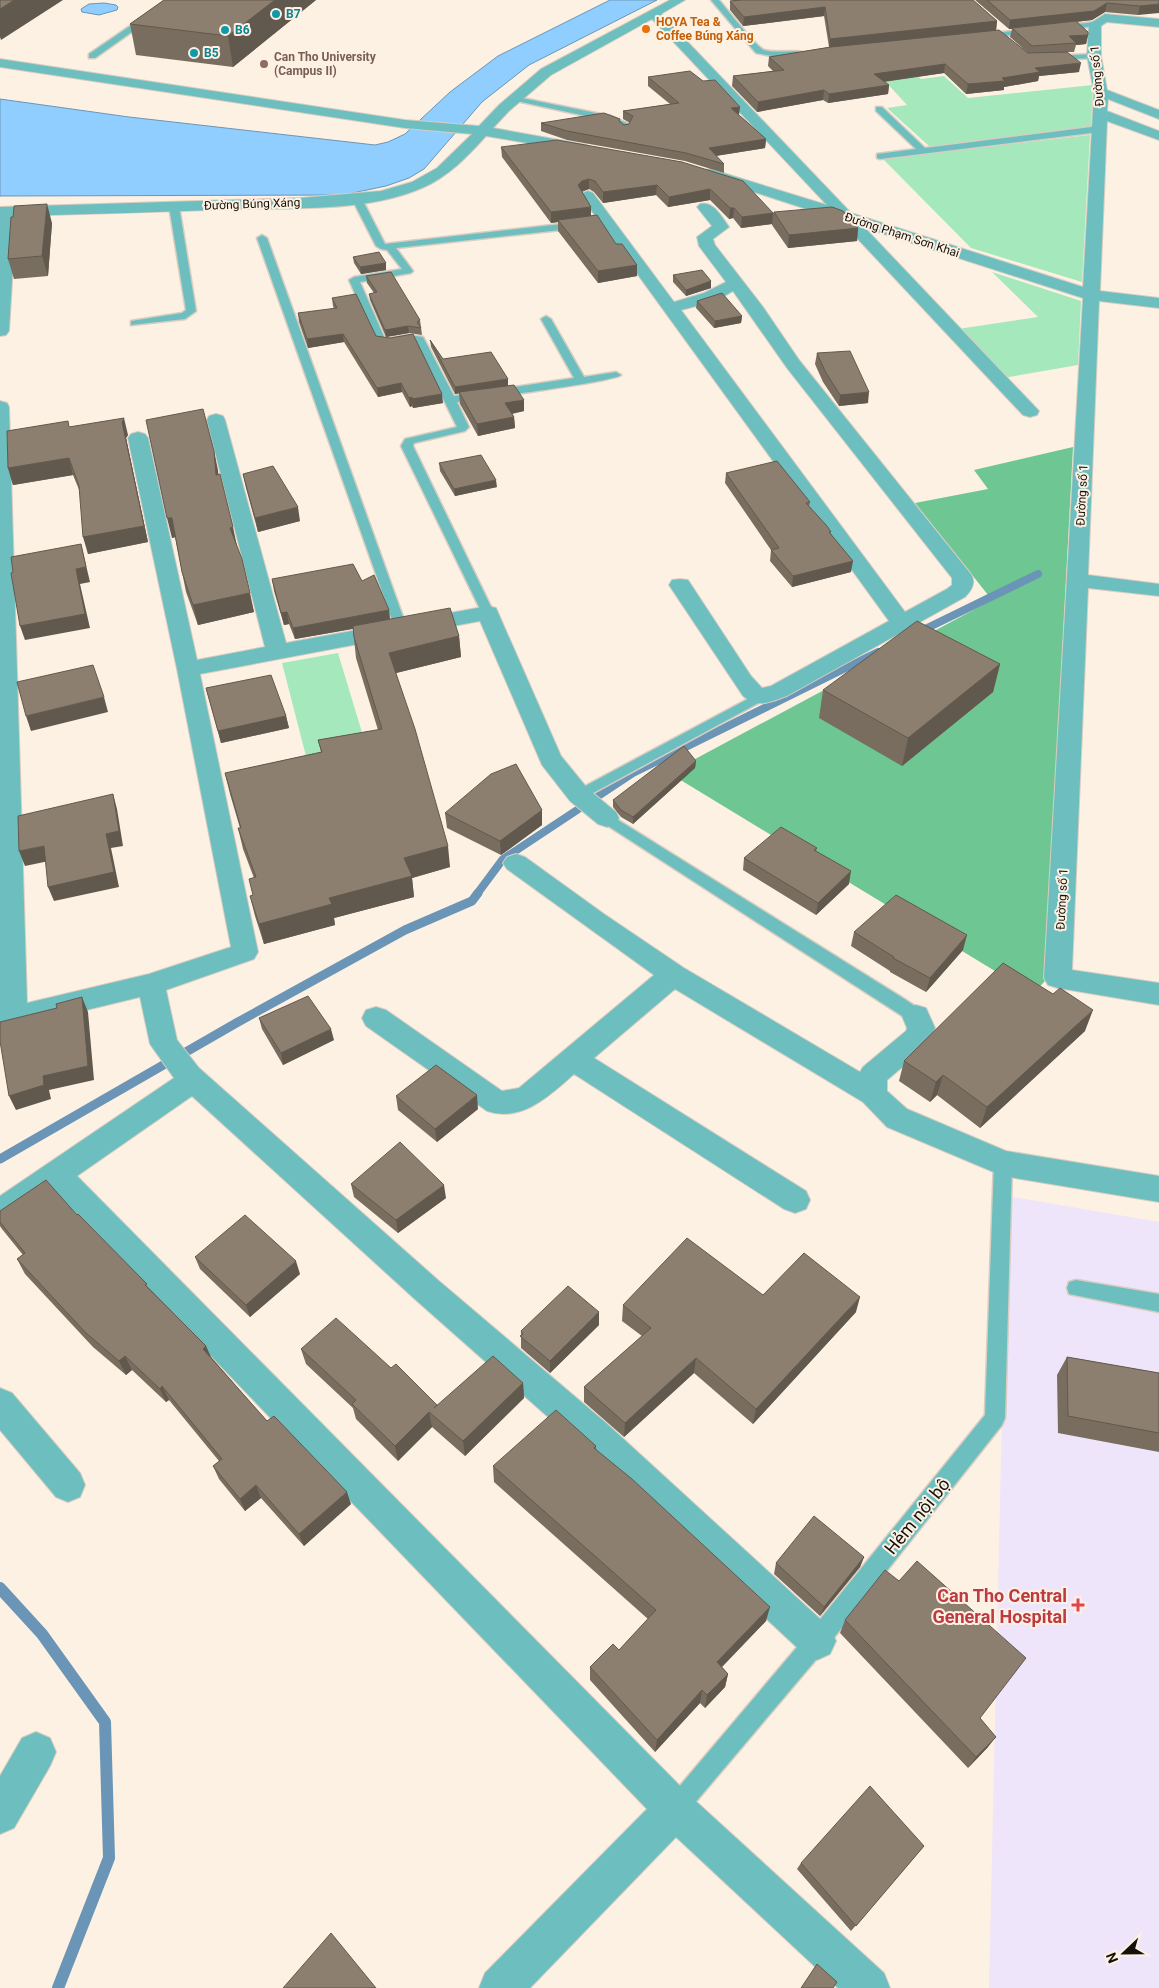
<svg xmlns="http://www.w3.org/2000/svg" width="1159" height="1988" viewBox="0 0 1159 1988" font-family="Roboto,sans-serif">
<rect width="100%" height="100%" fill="#fdf1e3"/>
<path fill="#eee5fa" d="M1007,1196L1159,1222V1988H989Z"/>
<path fill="#a4e8bc" d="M916,75L921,79L944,76L968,98L1093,85L1091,126L930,147L887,108L907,105L883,79Z
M1090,135L1082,282L971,248L883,159Z
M992,272L1081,301L1078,365L1003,378L958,329L1038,317Z
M338,653L367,749L307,760L282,663Z"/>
<path fill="#6ec792" d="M1073,447L1045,981L1033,994L669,773L992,600L915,503L988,489L974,470Z"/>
<path fill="#90ceff" stroke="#6b95b6" d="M610,0H657L529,65L482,102L424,169L409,178L386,186L343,195L0,196V99L129,117L375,145L388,142L405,134L450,92L498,56Z
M104,3L116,5L118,7L117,10L99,15L82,12L81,9L89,4Z"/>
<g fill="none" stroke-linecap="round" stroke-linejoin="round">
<path stroke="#6b95b6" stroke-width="8" d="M919,632L1038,574
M477,894L503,859L633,773L878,652"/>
<path stroke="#6b95b6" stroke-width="9" d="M0,1159L238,1022L405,930L472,901L478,893"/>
<path stroke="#6b95b6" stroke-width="12" d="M0,1588L42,1634L105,1722L109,1858L58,1988"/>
<defs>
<path id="lane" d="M168,0H177L95,58H89V54Z
M711,0H719C727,9 756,47 764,50C776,54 799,48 807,54L803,56L777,57L756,53Z
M1095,22H1098V26L1059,30L1055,28L1059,26Z
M1032,29L1036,31L1035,33L982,38L978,36L982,34Z
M1094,54L1098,56L1097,58L1051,60L1047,58L1051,56Z
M512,96L611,116L631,125L628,131L625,132L621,129L622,126L609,121L512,100Z
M876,107H882L925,148L1099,126L1103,129L1099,132L880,159L877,158V154L916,149L876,111Z
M357,196L362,199L385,244L579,222L584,225L579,228L396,248L413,271L411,273L360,282L385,339L409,335L423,337L454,396L574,378L541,319L546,316L551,319L584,377L616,372L621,375C614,382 478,399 457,402L469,427L465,431L414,443L413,446L494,613L493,616L488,617L482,613L401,446L405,439L457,427L415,341L391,345L377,343L349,280L354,277L402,269L387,250L381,249L376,246L352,199Z
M174,203L179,206L196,311L185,319L131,325V321L182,313L186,310L169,206Z
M262,235L267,238L407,628L406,631H396L395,628L257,238Z
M759,693L764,694L766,697L764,700L584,798H574L572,795L574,792Z
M607,813L906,1000L922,1011L924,1016L922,1021L916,1022L910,1021L602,822L600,818L602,814Z
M1003,1156L1009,1158L1012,1163L1005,1418L1002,1425L825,1649L683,1817L675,1821L667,1817L663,1809L667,1801L809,1633L985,1415L994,1163L997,1158Z
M1076,1280L1159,1294V1312L1069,1294L1067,1288L1069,1282Z"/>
<path id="street" d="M670,0H685L661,14L851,213L1083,287L1094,92L1087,56L1089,24L1105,14L1159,19V27L1107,22L1101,26V56L1107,90L1159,110V119L1108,99L1107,111L1159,131V140L1107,121L1100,291L1159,298V308L1099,301L1088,575L1159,584V596L1088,588L1072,970L1159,983V1005L1058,988L1048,985L1044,978L1083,298L865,228L1039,411L1037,415L1030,417L1023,415L840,220L705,176L703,173L705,170L710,169L827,205L652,19L551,75L509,111L493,128L582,144L587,145L589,148L587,151L582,152L486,136C468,156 448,177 422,188C370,211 299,208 243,209C167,212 91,214 16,216L9,331L6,335L0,336V207L300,198L381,191L412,182L437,168L472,134L405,128L0,67V59L405,120L479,126L499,105L541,69Z
M588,191L593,193L674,302L704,293L726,282L699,246L697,237L712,226L697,207L700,204C713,200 722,217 729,227L713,239L715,245L763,307L799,360L970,573C977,582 972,590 965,597L787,696C769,702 759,709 743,696L669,585L672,580L680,579L688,580L751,676L762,688L771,686L889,621L583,199L580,196L583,193ZM733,291L787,368L952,578V585L947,589L905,612L681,310L716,301Z
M0,401L7,403L9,407L27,1003L149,974L231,947L177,669L128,438L131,434L138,432L145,434L148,438L197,660L265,647L207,420L209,416L216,414L223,416L225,420L286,643L488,606L496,608L561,756L588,789L616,812L619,818L616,824L607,827L598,824L570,801L542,765L480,621L200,674L258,952L254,959L166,990L177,1040L199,1068L439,1281L606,1423L830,1628L836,1641L830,1654L817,1660L804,1654L582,1447L417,1301L192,1096L77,1176L689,1795L884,1973L890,1988H838L676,1837L530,1988H479L485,1973L647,1809L54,1193L11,1222L0,1226V1196L174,1078L150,1044L140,997L0,1031Z
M516,854L525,857L604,914L684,968L860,1072L863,1067L906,1031L907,1028L902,1016L906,1008L916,1005L926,1008L935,1028L927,1046L887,1080V1091L907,1109L1006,1151L1159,1176V1202L1003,1176L887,1127L863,1102L675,989L594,1058L806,1191L810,1200L806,1209L795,1213L784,1209L574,1074C550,1095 522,1123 487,1111L366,1026L362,1018L366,1010L376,1007L386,1010L502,1091L519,1088L654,975L507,869L503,863L507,857Z
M0,1388L12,1393L80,1473L85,1485L80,1497L68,1502L56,1497L0,1430Z
M36,1732L50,1738L56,1752L50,1766L14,1828L0,1834V1776L22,1738Z"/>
</defs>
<use href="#lane" stroke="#d8cdc0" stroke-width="3"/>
<use href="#street" stroke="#d8cdc0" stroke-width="2"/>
<use href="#lane" fill="#6dbfbf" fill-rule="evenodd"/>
<use href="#street" fill="#6dbfbf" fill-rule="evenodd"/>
</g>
<path fill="#786d5f" d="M164,0H316L233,67L136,55L130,24Z
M734,0H973L997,21L996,30L1028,53L1010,37L1012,29H1009L975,0H1159L1138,15L1105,12L1092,20L1076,22L1088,35L1086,44L1076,45L1074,52H1067L1079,72L1039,76L1038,81L1004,87V90L966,94L944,73L884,82L889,85L888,94L828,103L823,100L757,112L732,86L733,76L773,71L768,66L769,57L829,47L824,16L743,26L730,10V1Z
M648,77L739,115L766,139L765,148L716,156L724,164V173L685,161L567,140L541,131V123L620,121L624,125L629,124L630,123L623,119V111L670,104L648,86Z
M501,147L682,162L773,213L774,212L858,228L857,241L788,248L772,225V224L741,228L733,218L729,219L710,200L668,207L656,195L603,203L594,192L589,189L582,192L591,207V216L616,244L637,265V276L598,283L558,231V222L551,223L502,157Z
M52,223L48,276L14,279L8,259Z
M353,257L386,263V270L361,274L354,263Z
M673,275L711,281V288L686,296L673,282Z
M366,276L420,320L422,335L409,333L386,337L370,300L369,294L374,293L367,283Z
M332,298L376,336L443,403L413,408L412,406L410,407L402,392L378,397L344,342L308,348L299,322L298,313L334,309L333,306Z
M697,301L742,316L741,323L714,328L696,308Z
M430,340L443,359L508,379V385L524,411L512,414L514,417L515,428L478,436L460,404L459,393L455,394L431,347Z
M817,353L868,403L839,406L823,382L815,364Z
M69,427L128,435L126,438L148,542L88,554L80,492L73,475L13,485L8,468Z
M214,451L218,475L254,612L198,625L186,592L175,537L172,538Z
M439,463L497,487L455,496L440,471Z
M726,473L810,502L809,506L831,534L851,572L792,587L770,561L771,550L725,483Z
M243,474L300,521L258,532L246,488Z
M272,579L362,581L389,610L390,619L459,636L461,657L396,673L450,867L412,878L414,897L334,918L335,925L264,944L255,916L250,896L253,895L254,878L243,849L238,828H240L230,794L225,773L321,752L318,740L378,730L356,658L353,629L295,639L289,624L284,625L274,591Z
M1000,664L993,692L902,766L819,718L823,690Z
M206,688L286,716L289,728L221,743Z
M696,761L695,768L633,824L621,817L613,807V800Z
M445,813L542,825L501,855L447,828Z
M817,848L816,851L849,884L816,915L743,870L744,858Z
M854,932L963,950L926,992L890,972V971L851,946Z
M1053,994L1085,1031L980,1128L937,1095L930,1102L899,1081L904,1061Z
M259,1018L334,1040L283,1065L262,1029Z
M396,1096L478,1109L437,1142L398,1110Z
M351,1184L446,1198L398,1233L354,1197Z
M0,1211L77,1215L149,1288L206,1346L211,1357L267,1421L351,1504L304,1546L261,1498L245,1511L219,1479L213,1466L219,1461L169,1400L166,1402L132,1370L126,1375L93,1347L25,1274L17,1259L23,1255L2,1229L0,1226Z
M195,1257L300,1274L250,1317L200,1269Z
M763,1295L856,1312L753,1424L694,1373L624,1437L584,1402V1387L642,1336L622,1321L623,1305Z
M599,1325L550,1373L521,1348V1331Z
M301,1349L391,1368L437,1405L523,1383L524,1398L465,1456L432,1427L398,1461L356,1419L353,1408L306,1364Z
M1067,1357L1159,1373V1452L1058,1433L1057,1375Z
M596,1446V1449L766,1621L722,1667L728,1674L725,1687L705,1708L700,1703L655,1752L590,1680V1667L619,1650L648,1619L494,1482L493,1466Z
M864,1557L860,1567L820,1616L774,1574L776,1563Z
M845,1620L980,1719L988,1747L968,1768L840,1633Z
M924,1846L851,1931L797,1869L801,1863Z"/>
<path fill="#62594e" d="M14,0H63L1,40L0,37V9Z
M275,0H316L233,67L228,36Z
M1107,3L1105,12L1092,20L1009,29L1010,20Z
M1159,4V13L1138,15L1140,6Z
M825,7L824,16L743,26L744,17Z
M997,21L996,31L829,48L830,39Z
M1088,35L1086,44L1076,45V43L1069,36Z
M1081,63L1079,72L1039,76L1038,81L1004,87V90L966,94L968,84L1002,78L1035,68Z
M945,64L944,73L873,83L874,74Z
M889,85L888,94L828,103L829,94Z
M824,90L823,100L757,112L758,102Z
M740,107L739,115L730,117L731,108Z
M766,139L765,148L708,157L709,148Z
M589,179V189L582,191L578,196V185L582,181Z
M657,185L656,195L603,203V192Z
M710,189V200L668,207L669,197Z
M47,204L52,223L48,276L42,256Z
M591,207V218L558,220V222L551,223V212Z
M730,208H734L733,218L729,219Z
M773,213L772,224L741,228L742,217Z
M858,228L857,241L788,248L789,235Z
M386,263V270L361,274L360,267Z
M637,265V276L598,283V271Z
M711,281V288L686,296V290Z
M742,316L741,323L714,328L715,321Z
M408,326L409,333L386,337L385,330Z
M343,334L344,342L308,348L307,339Z
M508,379V386L455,394V387Z
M401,383L402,392L378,397L377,388Z
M869,392L868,403L839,406L840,395Z
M442,394L443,403L413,408L412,399Z
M412,397V406L410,407L409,398Z
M524,400V411L505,415V403Z
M514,417L515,428L478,436L477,424Z
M124,418L128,435L126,438L148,542L88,554L83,537L122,422Z
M214,451L218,470L220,494L216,475Z
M69,458L73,475L13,485L8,468Z
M496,480L497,487L455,496L454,489Z
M298,507L300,521L258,532L255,518Z
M167,518H172L176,537L172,538Z
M233,527L237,546L233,547L230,528Z
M81,544L90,582L80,584L90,628L25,640L20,626L76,569Z
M853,561L851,572L792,587L793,576Z
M250,593L254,612L198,625L193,605Z
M389,610L390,622L295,639L293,628Z
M287,612L289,624L284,625L281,613Z
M459,636L461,657L392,674L389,653Z
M1000,664L993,692L902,766L908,738Z
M104,697L108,712L31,731L26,716Z
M286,716L289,728L221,743L218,731Z
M696,761L695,768L633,824V817Z
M113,794L117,809L123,846L111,848L119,887L54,901L48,887L106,834Z
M542,810V825L501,855L500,841Z
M44,846L49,861L25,866L19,851Z
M448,846L450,867L412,878L414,897L334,918L335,925L264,944L259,924L329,898L404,858Z
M851,871L849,884L816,915L818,903Z
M967,935L963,950L926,992L930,978Z
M82,997L88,1012L94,1080L49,1090L51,1099L16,1110L9,1096L43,1076Z
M1093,1010L1085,1031L980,1128L987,1107Z
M331,1029L334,1040L283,1065L281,1053Z
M943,1075L937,1095L930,1102L936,1082Z
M477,1095L478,1109L437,1142L435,1129Z
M444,1185L446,1198L398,1233L396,1220Z
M296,1261L300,1274L250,1317L246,1305Z
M860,1297L856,1312L753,1424L756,1409Z
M599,1312V1325L550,1373V1361Z
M206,1346L212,1360L203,1349Z
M125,1356L132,1370L126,1375L119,1361Z
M696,1358L694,1373L624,1437L625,1423Z
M523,1383L524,1398L465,1456L463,1441Z
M162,1386L169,1400L166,1402L160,1389Z
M429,1412L432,1427L398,1461L395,1446Z
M256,1485L261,1498L245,1511L240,1499Z
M347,1492L351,1504L304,1546L299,1534Z
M864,1557L860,1567L820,1616L824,1607Z
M770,1607L766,1621L714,1675L717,1662Z
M728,1674L725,1687L705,1708L707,1695Z
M702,1690L700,1703L655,1752L657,1740Z
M996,1737L988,1747L968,1768L976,1757Z"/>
<path fill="#8c7f6f" stroke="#62594e" d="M0,0H14L0,9Z
M164,0H275L228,36L130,24Z
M742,0H973L997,21L830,39L825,7L744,17L730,1Z
M987,0H1159V4L1140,6L1107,3L1094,11L1010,20Z
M1076,21L1088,32V35L1069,36L1076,43L1032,46L1012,28Z
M999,30L1028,53L1067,52L1081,63L1035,68L1040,72L1002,78L1005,81L968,84L945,64L874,74L889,85L829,94L824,90L758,102L733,76L784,70L769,57L831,47Z
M690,71L703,81L715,80L740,107L731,108L766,139L709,148L724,164L686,153L567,131L541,123L604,113L620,119L619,121L624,125L629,124L633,116L623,111L679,103L648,77Z
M557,140L682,162L743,181L773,213L742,217L734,208H730L710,189L669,197L657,185L603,192L595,181L589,179L582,181L578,185L591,207L551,212L501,147Z
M47,204L42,256L8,259L11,217H13L14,206Z
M832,207L843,211L858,228L789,235L774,212Z
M597,215L616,244H622L637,265L598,271L558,220Z
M379,252L386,263L360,267L353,257Z
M702,270L711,281L686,290L673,275Z
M391,272L420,320L417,322L421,328L408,326L385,330L369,294L377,292L366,276Z
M722,293L742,316L715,321L697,301Z
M356,294L376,336L390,338L413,334L442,394L412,399V397L409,398L401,383L377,388L343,334L307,339L298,313L337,308L332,298Z
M430,340L443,359L491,352L508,379L455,387Z
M850,351L869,392L840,395L825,371L817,353Z
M514,385L524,400L505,403L514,417L477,424L459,392Z
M203,409L214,451L216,475L220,474L233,527L230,528L242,559L250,593L193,605L182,572L172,518H167L146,420Z
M124,418L122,422L144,526L83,537L79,486L69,458L8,468L7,431L68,421L69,427Z
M481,455L496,480L454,489L439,463Z
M777,461L810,502L806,503L827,526L831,532H829L853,561L793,576L771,550L779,548L726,473Z
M273,466L298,507L255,518L243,474Z
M81,544L86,567L76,569L85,614L20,626L12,579L11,573L13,572L11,557Z
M353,564L362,581L374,575L389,610L293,628L287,612L281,613L272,579Z
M450,608L459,636L389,653L415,729L448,846L404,858L412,876L329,898L332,904L259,924L250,896L253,895L249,879L256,877L238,828H241L225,773L322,752L318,740L382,729L354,637L353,626Z
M917,621L1000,664L908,738L823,690Z
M93,665L104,697L26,716L17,682Z
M271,675L286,716L218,731L206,688Z
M684,746L696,761L633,817L621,810L613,800Z
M516,764L542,810L500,841L445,813L491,774Z
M113,794L119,831L106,834L114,872L48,887L44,846L19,851L18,816Z
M781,827L817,848L814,850L851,871L818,903L744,858Z
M896,895L967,935L930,978L893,958L894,957L854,932Z
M1003,963L1053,994L1060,988L1093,1010L987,1107L943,1075L936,1082L904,1061Z
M308,996L331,1029L281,1053L259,1018Z
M82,997L88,1066L43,1076L44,1085L9,1096L0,1041V1022L57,1008L56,1004Z
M436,1065L477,1095L435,1129L396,1096Z
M400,1142L444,1185L396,1220L351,1184Z
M46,1180L77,1215L78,1214L147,1284L145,1285L206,1346L203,1349L267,1421L274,1416L347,1492L299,1534L256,1485L240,1499L213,1466L222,1459L162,1386L160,1389L125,1356L119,1361L86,1333L17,1259L25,1253L0,1222V1211Z
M245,1215L296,1261L246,1305L195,1257Z
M687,1238L763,1295L804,1253L860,1297L756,1409L696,1358L625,1423L584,1387L651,1328L623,1305Z
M568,1286L599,1312L550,1361L520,1336L523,1334L521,1331Z
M336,1318L391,1368L396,1364L437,1405L434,1408L493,1356L523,1383L463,1441L429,1412L395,1446L352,1404L356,1400L301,1349Z
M1067,1357L1159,1373V1433L1068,1416Z
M556,1410L596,1446L594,1448L632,1479L770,1607L717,1662L728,1674L707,1695L702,1690L657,1740L590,1667L613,1644L619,1650L656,1610L493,1466Z
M814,1516L864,1557L824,1607L776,1563Z
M917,1561L1026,1658L980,1718L996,1737L976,1757L845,1620L885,1570L899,1581Z
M870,1786L924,1846L856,1926L801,1863Z
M331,1933L376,1988H283Z
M817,1964L837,1982L833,1988H801Z"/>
<g fill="#0f9aa8" stroke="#fdf1e3" stroke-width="2">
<circle cx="276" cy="14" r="5"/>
<circle cx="225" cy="30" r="5"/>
<circle cx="194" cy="53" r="5"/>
</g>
<circle fill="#e8710a" stroke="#fdf1e3" stroke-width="2" cx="646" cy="29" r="5"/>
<circle fill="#8d6e63" stroke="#fdf1e3" stroke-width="2" cx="264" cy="64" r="5"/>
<path fill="#e0444e" stroke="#fdf1e3" stroke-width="2" d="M1075.5 1597.5h5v5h5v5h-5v5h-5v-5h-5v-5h5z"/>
<g text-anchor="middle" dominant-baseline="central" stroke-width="4" stroke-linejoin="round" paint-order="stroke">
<g font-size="12" font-weight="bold" fill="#0d838f" stroke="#fdf1e3" text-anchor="start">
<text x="286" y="14">B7</text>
<text x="235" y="30">B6</text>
<text x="204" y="53">B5</text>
</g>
<g font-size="12" font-weight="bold" fill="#c56008" stroke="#fdf1e3" text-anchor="start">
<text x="656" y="22">HOYA Tea &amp;<tspan x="656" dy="14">Coffee Búng Xáng</tspan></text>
</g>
<g font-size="12" font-weight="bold" fill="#785e54" stroke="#fdf1e3" text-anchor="start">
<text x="274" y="57">Can Tho University<tspan x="274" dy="14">(Campus II)</tspan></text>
</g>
<g font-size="12" fill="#15100a" stroke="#fdf1e3">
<text transform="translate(1097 76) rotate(-95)">Đường số 1</text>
<text transform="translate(252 204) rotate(-2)">Đường Búng Xáng</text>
<text transform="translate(902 235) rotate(18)">Đường Phạm Sơn Khai</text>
<text transform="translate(1082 495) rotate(-87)">Đường số 1</text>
<text transform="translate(1062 899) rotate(-87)">Đường số 1</text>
</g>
<g font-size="18" fill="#15100a" stroke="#fdf1e3">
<text transform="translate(917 1516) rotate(-51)">Hẻm nội bộ</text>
</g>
<g font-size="18" font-weight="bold" fill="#be3a42" stroke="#fdf1e3" text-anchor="end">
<text x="1067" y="1595">Can Tho Central<tspan x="1067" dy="21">General Hospital</tspan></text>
</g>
</g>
<g transform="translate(1124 1953) rotate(248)" stroke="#fdf1e3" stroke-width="4" paint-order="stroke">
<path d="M0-4L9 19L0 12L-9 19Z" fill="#15100a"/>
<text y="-8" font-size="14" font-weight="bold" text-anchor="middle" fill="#15100a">N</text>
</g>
</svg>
